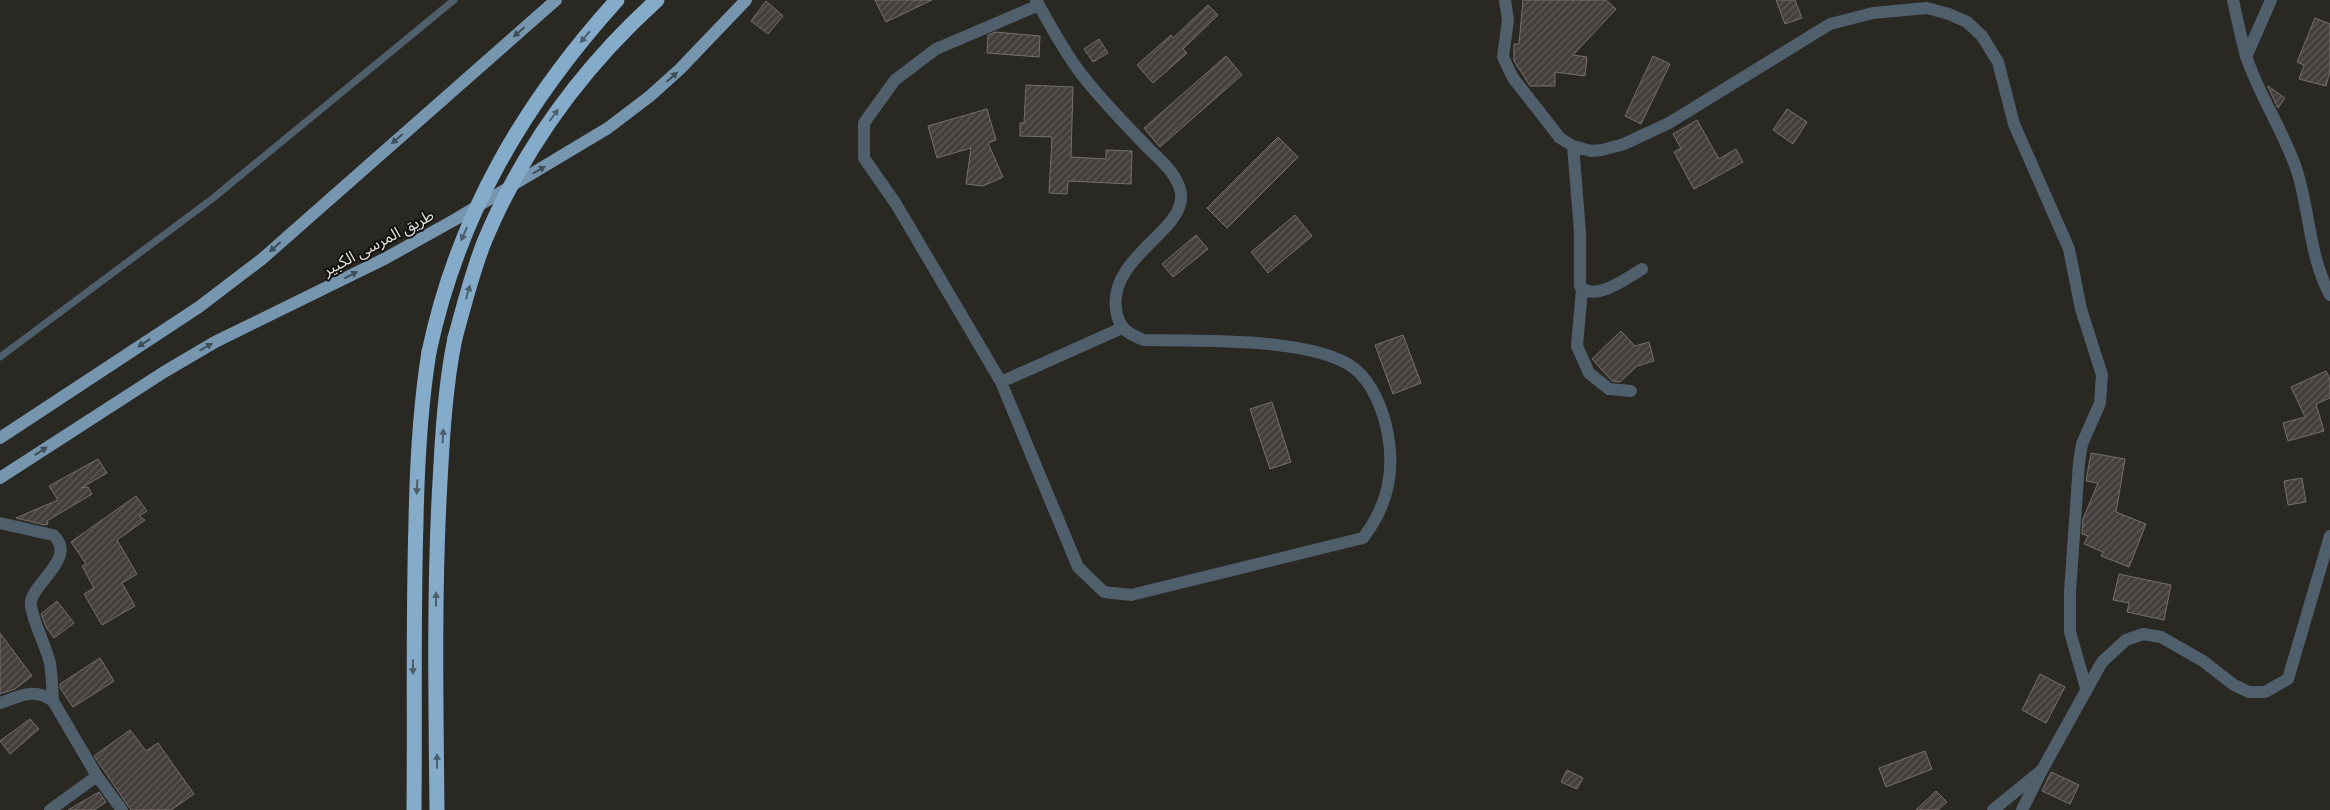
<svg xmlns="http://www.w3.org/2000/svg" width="2330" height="810" viewBox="0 0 2330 810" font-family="Ubuntu,'Noto Sans Arabic',sans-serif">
<defs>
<pattern id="building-hatch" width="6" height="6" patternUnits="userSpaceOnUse" patternTransform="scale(1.25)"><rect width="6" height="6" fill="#443e3d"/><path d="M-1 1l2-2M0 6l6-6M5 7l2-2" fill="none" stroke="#5f5958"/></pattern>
</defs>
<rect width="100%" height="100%" fill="#2a2823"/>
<path fill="url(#building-hatch)" stroke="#766f6d" d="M875,0H932L886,22Z
M1523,0H1606L1616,9L1573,55L1587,57L1585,76L1555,72V86H1530L1514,61V44H1519Z
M1776,0H1795L1802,18L1785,24Z
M766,1L783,16L768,34L751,21Z
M1208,5L1218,15L1183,49L1187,53L1153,83L1137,65L1171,35L1173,38Z
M2315,18L2330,24V71L2326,86L2299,79L2304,65L2297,62Z
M995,32L1040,36L1039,57L987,53L988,35Z
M1099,39L1108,53L1093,62L1084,49Z
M1226,56L1242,75L1160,147L1144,128Z
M1653,56L1670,64L1641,124L1625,116Z
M1026,85L1073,87L1071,157L1106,159V150L1132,151L1131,184L1068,181L1067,194L1049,193L1052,137L1020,136V123H1024Z
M2268,86L2285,98L2278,108L2268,87Z
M987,109L996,140L988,143L1003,177L983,186L966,184L971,148L937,158L928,126Z
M1787,109L1807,122L1793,144L1773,130Z
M1697,120L1719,159L1736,149L1743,162L1694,189L1674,152L1681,148L1673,134Z
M1278,137L1298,157L1227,228L1207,208Z
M1295,215L1312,236L1268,273L1251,252Z
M1196,235L1208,249L1173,277L1162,264Z
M1621,331L1635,346L1649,342L1654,361L1637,366L1620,382L1612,381L1592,359Z
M1403,335L1421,383L1393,394L1375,345Z
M2326,371L2330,379V398L2316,404L2324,431L2288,441L2283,423L2305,417L2291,387Z
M1272,402L1291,462L1270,469L1250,409Z
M2091,453L2125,459L2116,512L2146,524L2129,567L2101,556L2103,552L2084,544L2088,536L2082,534L2083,519L2098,483L2086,481Z
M98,459L107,473L81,488L88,487L92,494L47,521L48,524L45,525L16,518L58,500L49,486Z
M2302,478L2306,502L2288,505L2284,481Z
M136,496L147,511L139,516L145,520L117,540L137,574L122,583L135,606L102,625L84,594L94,588L82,566L86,564L71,542Z
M2119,574L2171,585L2164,620L2127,612L2129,603L2113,600Z
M57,601L74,623L54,638L46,627L41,614Z
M0,633L32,676L15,689L0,694Z
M100,658L114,681L73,707L60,688V684Z
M2040,674L2065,687L2046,723L2022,710Z
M30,719L39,729L10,754L0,741Z
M130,730L146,751L158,743L194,794L171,810H131L94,756Z
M1925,751L1932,769L1886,787L1879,768Z
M1567,770L1583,778L1577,789L1561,782Z
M2051,772L2079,785L2070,804L2042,791Z
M1936,791L1947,802L1938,810H1916Z
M99,792L106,802L94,810H68Z"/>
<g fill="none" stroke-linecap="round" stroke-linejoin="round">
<path stroke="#505f6c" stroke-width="7" d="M0,357L212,199L454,0"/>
<path stroke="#505f6c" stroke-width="12" d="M1036,0C1050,25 1064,52 1082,75C1103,102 1127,126 1151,151C1163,162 1179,177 1181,194C1185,231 1109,257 1116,309C1118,328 1128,334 1144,340C1197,341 1313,337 1354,368C1373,383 1384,412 1388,435C1395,473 1387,507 1363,538L1131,595L1104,592L1078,567L1001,382L896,204L864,158V123L895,80L936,49L1039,5
M1505,0L1508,20L1503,57L1513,78L1560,138L1573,146L1591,151L1602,150L1624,144L1669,123L1830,24L1873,13L1927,8L1949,14L1967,22L1982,36L1998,62L2014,124L2069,249L2081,309L2102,375L2100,403L2082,444L2079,463L2070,592V632L2086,688
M2233,0C2237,18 2241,38 2246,56C2259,96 2284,131 2297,171C2310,212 2309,256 2330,295
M2246,57L2271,0
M1573,146L1580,232V286C1594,303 1629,277 1642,269
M1582,289L1577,346L1589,373L1609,389L1631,391
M1001,382L1122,328
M0,523L53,535C78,556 34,583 31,601C29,613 46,646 50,663C52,675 52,688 53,701
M0,703C20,696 35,687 53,701L97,776L50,810
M2042,770L2102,662L2126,640L2143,634L2161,637L2203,661L2234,685L2249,692H2265L2288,679L2330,536
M97,776L122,810
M1993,810L2042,770L2022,810"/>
<path stroke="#7696af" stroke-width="12" d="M0,438L199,307L262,259L556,0
M0,478L164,372L215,342L386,258L456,219L608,128L650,96L680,69L746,0"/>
<path stroke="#85abca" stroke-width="15" d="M414,810C415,714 413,618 416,522C417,465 420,408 429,352
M437,810C436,707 434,603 439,500C442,446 444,392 455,338"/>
<path stroke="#85abca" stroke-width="15" d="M455,338C464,306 472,272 485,240C524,147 583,67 657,0
M429,352C458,215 524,103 617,0"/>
</g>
<defs><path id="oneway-solid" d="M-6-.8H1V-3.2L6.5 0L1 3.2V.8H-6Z" transform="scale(1.25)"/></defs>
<g fill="#3f4d57">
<use href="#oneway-solid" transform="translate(519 32) rotate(139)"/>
<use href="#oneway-solid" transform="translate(672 77) rotate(-42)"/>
<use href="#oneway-solid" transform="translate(397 139) rotate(139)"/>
<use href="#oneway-solid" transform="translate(539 170) rotate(-30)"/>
<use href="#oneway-solid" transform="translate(275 247) rotate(139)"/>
<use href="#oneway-solid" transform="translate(351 275) rotate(-27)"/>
<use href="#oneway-solid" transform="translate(144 343) rotate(147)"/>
<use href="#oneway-solid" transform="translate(206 347) rotate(-30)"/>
<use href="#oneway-solid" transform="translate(41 451) rotate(-33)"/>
</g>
<g fill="#4c5e6c">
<use href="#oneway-solid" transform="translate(585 37) rotate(130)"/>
<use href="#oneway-solid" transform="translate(554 115) rotate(-54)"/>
<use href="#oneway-solid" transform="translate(464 234) rotate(114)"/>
<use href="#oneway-solid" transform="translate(468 292) rotate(-74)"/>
<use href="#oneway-solid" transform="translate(443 436) rotate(-87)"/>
<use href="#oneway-solid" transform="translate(417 487) rotate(93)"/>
<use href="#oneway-solid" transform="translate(436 599) rotate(-89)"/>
<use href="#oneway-solid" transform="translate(413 667) rotate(90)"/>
<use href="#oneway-solid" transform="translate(437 761) rotate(-90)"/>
</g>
<g text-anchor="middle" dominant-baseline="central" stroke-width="4" stroke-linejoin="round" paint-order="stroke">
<g font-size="16" fill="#e0dfdc" stroke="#12110f">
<text transform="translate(378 242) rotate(-28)">طريق المرسى الكبير</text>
</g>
</g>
</svg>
